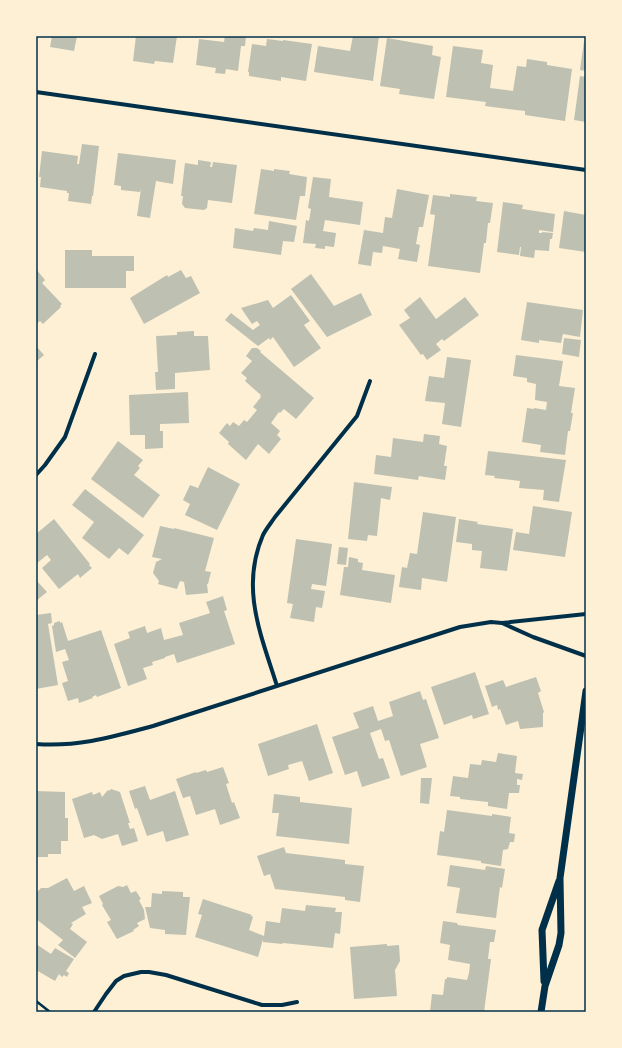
<svg xmlns="http://www.w3.org/2000/svg" width="622" height="1048" viewBox="0 0 622 1048" font-family="'Sofia Sans Condensed',sans-serif">
<rect width="100%" height="100%" fill="#fdf0d5"/>
<path fill="#bec0b2" d="M52,36H77L74,51L50,47Z
M136,36H177L173,63L155,61L154,64L133,61Z
M225,36H246L245,46H241L238,71L226,69L225,74L215,73L216,68L196,65L199,39L224,42Z
M353,36H379L373,81L314,72L318,46L350,51Z
M387,38L433,46L432,55L441,57L434,99L399,94L400,89L380,86Z
M267,39L283,41V40L312,44L306,81L281,77V81L249,76V72H248L252,44L266,46Z
M584,41H586V71L580,70Z
M453,46L483,50L481,63L493,65L490,88L513,91L517,66L526,67L527,59L547,62V65L572,69L565,121L525,115V111L485,106L486,102L446,97Z
M580,76L586,77V122L574,120Z
M82,144L99,146L93,196H92L91,204L68,201L69,193H67V191L40,187L41,177H39L42,151L78,156L77,164H79Z
M118,153L176,160L173,184L156,181L150,218L137,216L141,189L140,192L121,190V186L114,185Z
M198,160L211,162L210,167H212L213,162L237,165L232,203L208,200L207,208L204,210L185,208L182,204L183,196H181L185,163L198,165Z
M261,169L274,171V169L290,171L289,174L307,177L305,196H300L296,220L254,214Z
M313,177L331,179L329,197L363,202L360,225L325,220L323,231L336,233L334,247L325,246V249L315,248L316,244L303,243L306,220L309,221L311,209L308,208Z
M397,189L429,195L423,227H419L416,244L420,245L417,262L398,259L400,249L383,246L382,253L373,252L371,266L358,264L364,230L383,233L385,217L392,218Z
M450,194L477,197L476,201L493,203L490,223H488L486,243H484L480,273L428,266L435,215L430,214L433,195L450,197Z
M503,202L523,205L522,209L555,214L553,232L539,230V233H542V232L553,233L552,239H550L549,251L535,250L534,258L520,256L521,247H520L519,255L497,252Z
M564,211L586,215V252L559,248Z
M269,221L297,226L294,242L283,241L281,255L233,248L235,228L253,231L254,228L268,230Z
M65,250H92V256H134V271H126V288H65Z
M36,269L45,280L42,283L62,304L60,306L61,307L43,324L40,321L36,324Z
M181,270L186,278L191,276L200,293L144,324L130,298L167,275L168,277Z
M311,274L334,306L361,293L372,315L327,337L291,289Z
M291,295L310,321L304,325L321,348L294,367L273,337L270,340L269,338L258,346L225,320L231,313L253,330L260,325L257,321L252,324L241,308L268,300L273,308Z
M420,297L436,319L465,297L479,315L444,341L442,339L436,344L441,350L427,360L423,354L421,355L399,325L410,318L404,310Z
M527,302L583,310L580,337L563,334L561,343L539,340V343L521,340Z
M194,331V336H208L210,370L175,373V389L156,390L155,372H158L156,336L177,335V332Z
M564,338L581,340L579,357L562,354Z
M36,346L44,355L36,362Z
M252,348H257L261,351L260,352L314,398L296,419L284,409L280,413L279,412L271,423L280,431L277,435L281,439L269,454L258,444L246,460L228,444L229,442L219,433L227,423L230,426L233,422L239,426L244,420L247,422L257,410L253,407L261,397L260,396L261,395L245,381L247,378L241,373L252,361L246,356Z
M516,355L563,361L559,386L575,388L571,413H573L570,431H568L565,455L540,452L541,445L522,442L527,408L534,409V408L546,410L547,402L535,400L536,384L527,382V378L513,376Z
M447,357L471,360L461,427L442,424L445,403L425,401L429,376L444,378Z
M188,392L189,423L160,424V431H163V448L145,449V435H130L129,395Z
M424,434L440,436L439,444L447,446L444,466H447L445,480L419,476L418,480L374,474L376,455L391,457L393,438L423,442Z
M118,441L143,460L138,466L140,468L134,475L160,495L143,518L91,479Z
M488,451L566,460L559,502L543,500L544,490L519,488L520,481L494,478L495,476L485,475Z
M208,467L240,484L217,530L185,515L190,504L183,500L190,485L198,488Z
M354,482L392,487L390,500L381,498L377,536L368,535L367,541L348,539Z
M85,489L144,535L128,555L119,548L109,559L82,538L94,522L72,505Z
M533,506L572,512L565,557L513,550L516,532L529,534Z
M423,512L456,517L447,582L422,578L421,590L399,587L402,567L407,568L410,553L417,554Z
M54,519L90,564L89,565L92,568L80,578L78,574L59,589L42,568L51,560L47,555L36,564V534Z
M459,519L478,522L477,524L513,529L507,571L480,568L482,551L472,550V544L456,542Z
M160,526L174,529V528L214,538L205,571L211,572L208,584H207L208,593L186,595L184,582L180,581L177,589L158,584L159,581L153,573L156,562L162,559L152,557Z
M296,539L332,544L326,586L312,584L311,589L325,591L322,608L316,607L314,622L290,618L293,604L287,603Z
M339,547L348,548L346,565L337,564Z
M349,557L358,559V562L363,563L362,570L395,575L391,603L340,595L344,567H348Z
M36,580L47,592L36,601Z
M223,596L227,610L224,611L235,644L177,663L174,654L165,657V658L152,662L153,665L143,668L147,679L128,686L114,644L130,638L128,632L145,626L147,633L161,628L164,640L183,635L179,623L210,613L206,602Z
M51,613L52,623L48,624L58,685L36,689V615Z
M60,621V623L62,622L68,641L101,630L121,688L97,697L96,695L92,697L93,698L79,703L78,698L68,701L62,683L68,681L62,662L69,660L65,649L56,652L52,626L54,625V623Z
M475,672L489,714L473,719L472,715L444,725L431,687Z
M536,677L541,691L538,693L544,712L543,713V727L520,729L518,721L506,725L500,709L498,710L497,705L492,707L485,686L503,680L506,687Z
M420,691L423,700L426,699L439,738L420,744L427,767L401,776L389,740L385,741L381,729L370,733L379,759L383,758L390,778L362,787L357,771L345,775L332,737L359,728L353,713L373,706L378,721L393,716L389,702Z
M317,724L333,773L309,781L302,761L288,765L289,769L268,776L258,744Z
M498,753L517,756L515,773L523,774L522,780L517,779V785H520L519,793H509L507,809L488,806V802L460,799V797L450,796L453,776L468,778L470,764L481,765L482,760L496,762Z
M223,767L229,783L226,784L232,803L234,802L240,818L220,825L215,809L196,815L190,796L183,798L176,779L196,772V773L206,770L207,772Z
M421,778H432L429,804L420,803Z
M145,786L150,800L175,791L189,835L166,842L163,831L147,836L137,808L135,809L129,791Z
M111,789L120,792L130,823H128L130,829L134,828L138,841L122,846L118,834L102,839L94,835L84,838L72,799L92,792L93,795L100,792L102,797L108,790L109,791Z
M36,791L65,792V818H68V841H61V854H48V857H36Z
M274,794L300,797V802L352,808L349,844L276,836L279,813H272Z
M447,810L492,816V814L511,817L509,833L515,834L514,842H510L508,849L503,850L501,866L481,863V861L437,855L440,831L444,832Z
M284,847L286,853L345,860V864L364,866L360,902L345,900V897L275,889L270,874L264,876L257,856Z
M450,865L485,870L486,866L505,869L502,888L500,887L496,918L456,913L460,888L447,886Z
M67,878L74,891L84,886L92,903L82,907L86,914L71,923L73,924L70,929L87,942L75,958L58,945L63,940L36,919V893L41,888H48Z
M127,885L131,893L136,891L141,899L139,900L144,910L145,919L137,923L139,926L133,930L134,931L117,939L107,922L111,920L102,905L103,904L99,896L118,886L123,887Z
M162,891L183,892V897H190L186,935L165,934V930L150,928L145,907H151L152,893L162,894Z
M203,899L252,915L251,916L253,917L249,930L264,936L266,921L280,923L282,908L305,911L306,905L336,908L335,912H342L340,934L335,933L333,948L283,943L282,944L263,942V939L258,957L195,937L202,915L198,914Z
M443,921L457,923L458,925L496,930L494,942H490L488,959H491L484,1012H430L432,994L443,995L445,979H447V977L467,980L469,973L470,964L448,960L450,945L440,943Z
M36,944L51,954L55,948L74,959L66,971L69,973L67,977L64,975L62,977L59,974L55,981L36,970Z
M387,944V946L399,945L400,961L395,970L397,996L354,999L350,947Z"/>
<g fill="none" stroke-linecap="round" stroke-linejoin="round">
<path stroke="#003049" stroke-width="2.5" d="M36,1001L50,1012"/>
<path stroke="#003049" stroke-width="4" d="M36,92L586,170
M36,475L45,465L65,437L95,354
M502,623L533,637L586,656
M277,686C261,635 240,588 263,535C266,529 271,523 275,517L357,416L370,381
M36,744C79,747 112,737 153,726L460,627L491,622L502,623L586,614
M94,1012L106,994L116,981L124,976L141,972H149L166,975L262,1005H282L297,1002"/>
<path stroke="#003049" stroke-width="7" d="M544,981L542,930L559,881
M541,1012L545,986L559,945L561,933L560,878L586,691"/>
</g>
<rect width="622" height="1048" fill="none" stroke="#fdf0d5" stroke-width="74"/>
<rect x="37" y="37" width="548" height="974" fill="none" stroke="#003049" stroke-width="1.5"/>
</svg>
